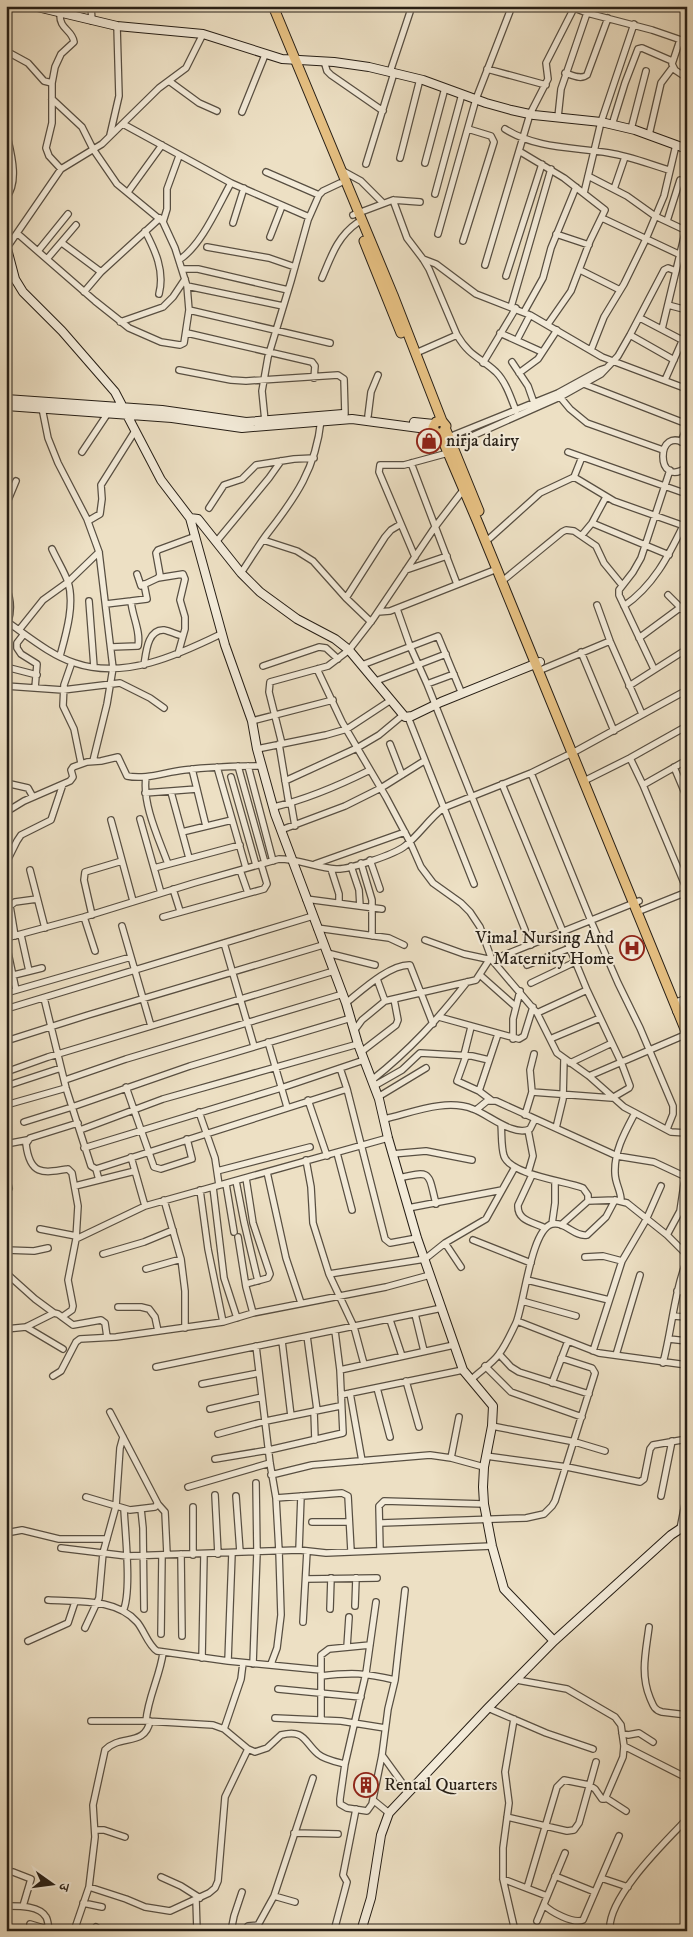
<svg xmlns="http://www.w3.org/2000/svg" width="693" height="1937" viewBox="0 0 693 1937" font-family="'IM FELL DW Pica','Noto Serif Devanagari',serif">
<rect width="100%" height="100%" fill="#ede0c4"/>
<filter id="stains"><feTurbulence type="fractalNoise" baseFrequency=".004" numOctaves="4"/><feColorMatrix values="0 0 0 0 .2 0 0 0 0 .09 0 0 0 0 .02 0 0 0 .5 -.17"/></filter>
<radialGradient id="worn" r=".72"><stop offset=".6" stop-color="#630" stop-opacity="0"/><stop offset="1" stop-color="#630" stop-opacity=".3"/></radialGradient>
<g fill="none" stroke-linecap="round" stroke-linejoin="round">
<defs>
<path id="street" d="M91,6L92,21
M572,7L587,13L652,30L687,42
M60,13C59,30 72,29 74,42L61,54L55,67L52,83V123L46,148L49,156L61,169
M6,17L10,6
M680,40L672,64L675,70L687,78
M6,51L28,63L44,81L52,83
M324,61L327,71L331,75L383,111
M487,69L546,85
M390,72L412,6
M565,73C572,75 581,80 587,75L608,18
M169,81L199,103L217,111
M242,112L265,55
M558,117L561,89L587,13
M123,124L231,183L309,217
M612,125L625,83L638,49L642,48L672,61
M505,129C537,149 573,147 609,153C629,156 649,164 669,170
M631,129L646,71
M6,131C10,150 20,181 6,198
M110,135L119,96L117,26
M649,135L661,83L673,67
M519,151L564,178L605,210L590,241L571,291L548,324
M400,158L420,79
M425,163L445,88
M366,164L394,73
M341,170L361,181L383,203
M266,172L319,195
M588,176L627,196L655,216L687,231
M614,189L625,157
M128,192L162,145
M584,193L601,122L634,24
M435,194L462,94
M393,200L407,238L423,259L429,269L457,335C470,357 480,357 496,372C506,382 511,398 516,411
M353,215L393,200L420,202
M602,218L687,258
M667,221L680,180
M163,222L167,209V189L179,156
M233,223L244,188
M145,231C155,250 165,271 159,294
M18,234L95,301L129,328L161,342L180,345L184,343L189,310L187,286L175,248L163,222L117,184L93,149L82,127L52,99
M438,234L476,99L512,6
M556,234L589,245
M270,237L282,206
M463,241L494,142L491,136L468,129
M62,243L101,272
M207,247L269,258L295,267
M6,249L61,169L102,144L159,88L186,68L203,34
M38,251L68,214
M47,259L76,225
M423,259L436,264L476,294L530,315L602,357L687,389
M179,260C202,245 218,206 231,183
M485,265L530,114L548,79L546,63L574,8
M182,269H198L288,290
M580,270L620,290
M6,275L7,274
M506,276L542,164
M322,278C331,257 337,237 357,223
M187,286L283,306
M84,292L101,272L160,218
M668,305L687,310
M511,307L551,169
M189,310L330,343
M524,312L543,278L551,248L576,187
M640,318L682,340
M120,322L163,307L173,297L185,279
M662,329L686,229
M187,333L312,362L315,366L314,378
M500,333L542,352
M630,335L674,360
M517,340L530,315
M591,350L604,317L624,284L646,239L664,196L676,145
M416,353L457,335
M512,362L528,386L534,403
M483,363L516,308
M179,370L231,380L246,381L338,375L344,379L345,414
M519,373L538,359L557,330
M665,380L687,330
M584,384L687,424
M560,397L570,409L587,423L663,450
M42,408L48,438L58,463L87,519L99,552L113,668L107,704L93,761
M368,416L371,392L378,375
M265,421L262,391L268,357L291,281L308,220L319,195L323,191L340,183
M449,437L558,393L600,370L606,368
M681,442L687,427
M452,445L560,397L601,374L618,356L630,335L664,270L668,268L676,271
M687,445C655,422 655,491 687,467
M82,452L108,413
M568,452L687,494
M411,463L457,584
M574,477L614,501L687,527
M6,505L16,481
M209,508L224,485L242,479L256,465L294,459L314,458
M88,521L100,514L102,499L101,485L135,431
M592,523L669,555
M582,535L592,523L606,497
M490,538L540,493L574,477L582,457
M263,540L297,551L313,561L346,598L371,622
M216,542L269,478L281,461
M52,549C57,560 64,571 68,582C75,604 66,634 60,656
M415,557L379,472L380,465H404L448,453
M406,570L447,556
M241,573C250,560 258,546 267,534C296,497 316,468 321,420
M137,574L141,586L158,578L183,574L185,579L180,600L185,617V629L178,654
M158,578L160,575L156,553L158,550L196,536
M506,578L562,532L566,530L574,531L596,546L604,563L622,585
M6,587C11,599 12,609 8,622
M668,595L687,614
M346,598L385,537L391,530L401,524
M89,601L94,667
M106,604L131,601
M597,605L610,641L642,714
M624,606C653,586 668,557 683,526
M397,609L410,646L427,684L531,945
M378,612L390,611L497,569
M6,621C28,636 50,655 75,663C124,680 178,655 221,634
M19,630L43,600L68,582L99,552
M24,634L17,643V648L21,654L37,664L35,688
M639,638L681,607
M111,647L138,646C141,631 132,616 131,601L147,599L144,584
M581,652L614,731
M72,662L64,685L63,706L74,729L81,763
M144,665C146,654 147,629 164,630C170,631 177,635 183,636
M362,665L438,636L462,694
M263,666L319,647L326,648L338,659
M6,667L37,675
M317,669L342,722L386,797L410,842L421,867L433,883L461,903L470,912L480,927L492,960L537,1013L557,1053L589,1076L624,1107L671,1132L687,1133
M543,669L610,641
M654,669L619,595V590L633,572L641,558L670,470
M376,681L446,654
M427,684L454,674
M6,686L63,690L120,683L150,698L164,708
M629,686L687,649
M408,717L474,884
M252,721L333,700
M279,744L289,804
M282,744L269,692L270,682L328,666L349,650L373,619L435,527L464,489
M390,744L402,775
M257,749L326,735L347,729L391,700
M630,758L643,785L687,890
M238,766L265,863
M248,766L273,861
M217,767L246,868
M674,767L687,798
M192,769L206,826
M531,773L591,921L618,983L640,1028L673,1106V1114L667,1129
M146,777C142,804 159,839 168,864
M231,777L256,865
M588,779L630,758L687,726
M285,781L357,748L379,735L403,715
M6,783L28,788L33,797
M502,784L587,990L621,1062L630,1086L629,1088L612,1098L532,1092
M643,785L687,760
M171,792L189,858
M145,793L197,789
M291,803L295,826
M274,807C308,799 338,786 370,770
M6,812L24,801L70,781L73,777L71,770L73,767L87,762L101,761L118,757L127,776C146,780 165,772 184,770C210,767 236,766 262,766
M140,819L161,893
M111,820L133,901
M281,830L345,806L381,788L424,761
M182,832L232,820
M370,860L380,889
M6,863L17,841L21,835L51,820L63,784
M361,863L372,900V936
M315,864L405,832
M351,866L359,890L360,906
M154,868L240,845
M331,869L339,894V903
M30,870L45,928
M240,870L248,893
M173,889L180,911
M306,899L382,909
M642,910L687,892
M92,915L84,880L85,872L122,861
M84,917L95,951
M163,917L264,889L267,884L261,864
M122,926L151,1026
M317,928L389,938L404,945
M21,935L29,971
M15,936L10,906L15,902L37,899
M425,940L464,954L492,960L639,901
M6,941L10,937L84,917L194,883L279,859C299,859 317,868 336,869C349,870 395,854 405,846C419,835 429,819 443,808L531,773L576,751L687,690
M6,943L16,990
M224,943L254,1046
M327,953L375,965
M527,965L570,948
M14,975L42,968
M480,975L515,1006
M377,979L385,1001
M531,983L575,962
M6,993L131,957
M44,998L66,1088L91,1166L96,1169L99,1180
M346,1003C361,991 390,964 410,965L433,1024
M6,1009L313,916
M537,1013L587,990
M439,1017L519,1039L524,1036L533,1007
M354,1031L362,1020L385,1001L476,980L489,960
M513,1039V1019L520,991
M550,1039L600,1018
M6,1041L88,1015L323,945
M268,1042L287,1107
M361,1052L396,1025L398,1020L394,999
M464,1055L471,1027
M466,1056L457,1081L479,1091L491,1100
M570,1063L612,1043
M6,1072L48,1057L334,971
M589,1076L687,1034
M65,1080L126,1059L343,994
M372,1080C410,1050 438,1019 467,982
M6,1086L61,1068
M374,1086L402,1070L420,1053L472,1056L489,1060
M126,1087L154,1167L161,1169L192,1159L187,1139
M347,1089L385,1239L390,1243L417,1238
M479,1091L498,1034
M378,1097L426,1068
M308,1100L327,1156
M6,1105L66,1088
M476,1110L487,1101H496L617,1156L654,1162L686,1177
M199,1112L215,1158L219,1185
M6,1113L8,1128
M525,1115L532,1092L530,1070L534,1054
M384,1119C411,1113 446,1098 473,1109C488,1114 513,1137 530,1129L535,1119
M24,1122L72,1107L190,1066L351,1018
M501,1124C502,1134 501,1147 504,1156C511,1175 565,1181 583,1188L588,1195V1201
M556,1128L563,1099L564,1059
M80,1130L163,1099L358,1044
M528,1130L533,1156L528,1173
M6,1144L27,1140
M84,1148L281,1088L364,1060
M337,1153L352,1210
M392,1154L426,1151L472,1160
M131,1157L145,1206
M306,1160L311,1187L313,1223L329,1274L354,1327L364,1364
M96,1169L347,1089L340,1068
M217,1171L310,1147
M267,1172L286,1258L301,1303
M532,1175L518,1205C517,1221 533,1222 545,1228
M6,1177L9,1188
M246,1178L253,1223L270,1274L268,1278L246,1284
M399,1178C432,1170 428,1172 436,1204
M236,1181L244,1222L258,1281
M226,1184L234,1232
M75,1186L135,1171
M213,1187L224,1278L237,1318
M200,1190L208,1249L223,1322
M164,1200L181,1259L185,1291V1328
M621,1200C621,1191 615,1183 615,1173C614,1151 625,1132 635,1113
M408,1208L502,1190
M552,1224L555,1203V1181
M561,1225L588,1201L615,1200L627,1203L667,1235L687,1255
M40,1229L76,1236
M667,1235L680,1211L684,1184L687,1175
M238,1237L246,1287L253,1313
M76,1239L145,1206L388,1138
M473,1240L531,1263
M445,1243L461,1267
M6,1250L34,1251L48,1248
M103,1254L144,1242L173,1230
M585,1257L603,1256L622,1261
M146,1269L181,1259
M6,1273L35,1299L54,1313
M329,1274L425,1259L445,1243L486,1219L515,1167
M527,1280L609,1300
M677,1291L687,1292
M522,1301L576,1316
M118,1307H141L149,1309L155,1317L158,1331
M415,1314L424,1351
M673,1316L687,1317
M62,1317L72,1310L73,1306L68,1280L76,1239L78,1206L72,1173L68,1169C43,1173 30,1176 26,1144L30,1138L78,1123
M390,1320L402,1356
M517,1321L599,1353L687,1365
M26,1327L63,1349
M6,1329L26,1327L54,1313L58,1314L73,1325L101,1320L105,1323L107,1337
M307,1336L317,1410
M669,1339L687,1341
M282,1341L291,1416
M256,1346L270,1463L276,1498L279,1551L281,1615L277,1648L271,1664
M593,1351L622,1261L646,1220L661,1186
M499,1354L511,1367L519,1372L589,1394
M616,1355L640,1275
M663,1363C672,1329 674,1293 687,1260
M485,1366L511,1392L582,1417
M156,1367L442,1308
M340,1370L454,1345
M53,1376L61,1371L76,1342L80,1339L116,1337L223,1322L253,1313L386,1287L430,1275
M471,1380C480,1371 492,1364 499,1354C506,1345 511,1333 516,1323C524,1305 531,1229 552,1224C565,1221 574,1237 587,1235L606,1217L615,1200
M406,1381L419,1427
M552,1383L568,1341
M202,1384L259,1373
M377,1388L390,1437
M350,1393L362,1461
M341,1395L463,1370
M210,1409L262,1397
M314,1411L315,1440
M492,1426L575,1442L605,1451
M218,1434L266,1421L340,1406
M486,1456L567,1467L640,1482L644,1479L650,1449L653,1445L687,1439
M451,1458L459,1417
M215,1459L269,1450L343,1433L340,1370L335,1331
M271,1475L312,1465L430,1455L451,1458L484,1467
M188,1487L270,1463
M215,1495L218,1554
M236,1496L240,1552
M661,1496L672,1441
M86,1497L130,1510L155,1507L158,1504L110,1412
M276,1498L342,1493L348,1496L351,1551
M157,1503L165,1512L167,1554
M193,1507V1555
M141,1509L143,1528L144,1609
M312,1522H348
M381,1523L526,1518L544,1514L552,1506L555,1501L595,1373L592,1368L561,1358
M680,1529L687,1494
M6,1533L22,1530L59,1539H107
M61,1548L127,1556L299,1550L326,1553L492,1546
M299,1550L301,1496
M380,1550L379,1506L384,1501L484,1504
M181,1554L182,1636
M306,1579L377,1578
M48,1600C77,1602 116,1598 137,1622C144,1630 148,1645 157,1651L228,1661L232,1553
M376,1602L366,1673L345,1764L340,1799V1804L347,1808L367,1811L372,1804L382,1755L388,1709L395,1680L405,1590
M355,1606L356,1578
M330,1609L331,1578
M123,1611C132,1593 125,1531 124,1509
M303,1622L307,1551
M649,1627C646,1651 640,1674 650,1698C653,1705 654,1710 662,1712L687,1715
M85,1628L99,1598L103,1553L116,1506L120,1448L123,1437
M161,1634L162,1555
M28,1641L68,1623L75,1602
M347,1647L349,1617
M202,1658L204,1554
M228,1661L321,1670
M253,1664L257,1552L256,1483
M321,1676C352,1672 365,1673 395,1680
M517,1680L567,1689L615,1717L621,1725L624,1746L623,1757L605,1799H602L595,1789L589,1785L564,1780L557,1787L527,1888
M278,1689L361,1697
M488,1708L546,1733L593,1749
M275,1718L341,1721L385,1728
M321,1719V1655L329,1649L370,1645
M514,1719L505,1772L509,1803L503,1848V1879L515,1931
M91,1721H146L213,1725L224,1729L248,1749L255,1752L267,1748L281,1735C305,1729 304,1742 318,1754C325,1760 337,1762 345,1764
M146,1721C148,1697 160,1676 163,1653
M224,1729L241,1679L243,1663
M622,1733L628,1735L639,1733L653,1742
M624,1746L687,1778
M382,1755L408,1791
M606,1798L626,1811
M373,1800L389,1813
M507,1817L567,1831L574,1830L579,1823L596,1762
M96,1830H104L125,1837
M294,1833L338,1834
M13,1872L31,1879L23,1906
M555,1876L595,1892
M161,1877L181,1886L200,1898
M601,1878L628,1887
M503,1879L547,1896
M89,1887L126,1899L145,1907L170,1911L209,1893L215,1888L218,1881L225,1797L248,1749
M274,1896L295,1902
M196,1899L197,1931
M83,1903L102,1907
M544,1905C551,1912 573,1924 583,1920L619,1836
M9,1906C20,1906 40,1906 46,1917C48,1920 48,1925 49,1929
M537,1921L565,1853
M30,1924L50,1930
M96,1927L102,1931
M74,1931L89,1887L95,1837L93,1805L105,1750C120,1734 145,1747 150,1721
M231,1931L234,1916L242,1892
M244,1931L248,1926L258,1925L274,1896L313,1778
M334,1931L347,1882L343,1875L356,1809
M610,1931C606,1899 665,1842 687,1819"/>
<path id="secondary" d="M33,6L117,26L203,34L282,59L334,62L369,67L423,80L486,103L511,110L534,115L601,122L635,130L687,149
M6,245L15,279L23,292L62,331L115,392L161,480L190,518L225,645L252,721L257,749L275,814L346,1003L358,1044L379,1099L388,1138L417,1238L463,1370L493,1406L492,1426L484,1467L483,1487L484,1504L492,1546L504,1589L554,1641
M6,399L162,410L246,422L343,414
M6,406L172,418L242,428L352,419L434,430
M414,422L434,424
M190,518L198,519L241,573L260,592L297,619L335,639L349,650L405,717L412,716L441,702L540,662
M675,1004L687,999
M677,1011L687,1006
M361,1931L371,1898L381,1835L389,1813L488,1708L554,1641L671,1535L680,1529L687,1528"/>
<path id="primary" d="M273,6L393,295L442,421L446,426L443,433H436L433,427L436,422L442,421
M364,241L401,333
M446,430L479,511
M440,434L478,523L687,1034"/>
</defs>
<use href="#street" stroke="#584f42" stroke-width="8"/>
<use href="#secondary" stroke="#271f16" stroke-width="10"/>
<use href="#primary" stroke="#271f16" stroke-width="11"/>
<use href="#street" stroke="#f3ebd9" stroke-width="5.5"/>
<use href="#secondary" stroke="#f3ebd9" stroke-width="8"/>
<use href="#primary" stroke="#e6c082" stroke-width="9"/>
</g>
<defs>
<symbol id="shop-ring" viewBox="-11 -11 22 22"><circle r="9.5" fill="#f3ebd9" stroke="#8f2418" stroke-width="1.5"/><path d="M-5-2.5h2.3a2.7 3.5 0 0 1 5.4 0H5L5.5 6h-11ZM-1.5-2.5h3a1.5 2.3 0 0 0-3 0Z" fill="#8f2418"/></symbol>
<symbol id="hospital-ring" viewBox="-11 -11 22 22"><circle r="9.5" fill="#f3ebd9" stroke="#8f2418" stroke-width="1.5"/><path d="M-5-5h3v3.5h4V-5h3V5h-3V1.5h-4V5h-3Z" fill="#8f2418"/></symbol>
<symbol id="building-ring" viewBox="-11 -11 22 22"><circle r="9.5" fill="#f3ebd9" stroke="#8f2418" stroke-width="1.5"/><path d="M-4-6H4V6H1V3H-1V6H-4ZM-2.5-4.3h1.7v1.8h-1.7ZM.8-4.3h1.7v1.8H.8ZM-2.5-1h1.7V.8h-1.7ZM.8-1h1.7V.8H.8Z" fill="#8f2418"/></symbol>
</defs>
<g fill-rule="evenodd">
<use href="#shop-ring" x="415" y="427" width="28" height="28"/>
<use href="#hospital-ring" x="618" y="934" width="28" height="28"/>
<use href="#building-ring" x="352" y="1771" width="28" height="28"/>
</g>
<g text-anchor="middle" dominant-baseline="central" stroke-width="4" stroke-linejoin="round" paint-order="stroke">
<g font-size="18" fill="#271f16" stroke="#f3ebd9" text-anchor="start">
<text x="446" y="441">nirja dairy</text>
<text x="614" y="938" text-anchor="end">Vimal Nursing And<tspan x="614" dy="21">Maternity Home</tspan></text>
<text x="384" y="1785">Rental Quarters</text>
</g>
</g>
<rect width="693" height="1937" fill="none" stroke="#ede0c4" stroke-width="25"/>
<rect x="8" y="8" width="678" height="1922" fill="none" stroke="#271f16" stroke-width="2.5"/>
<rect x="12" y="12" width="668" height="1912" fill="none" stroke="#271f16"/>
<g transform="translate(52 1884) rotate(104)" stroke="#f3ebd9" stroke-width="4" paint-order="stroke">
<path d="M0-4L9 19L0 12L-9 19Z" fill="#271f16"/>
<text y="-8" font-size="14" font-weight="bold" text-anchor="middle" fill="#271f16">उ</text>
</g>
<rect width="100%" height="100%" filter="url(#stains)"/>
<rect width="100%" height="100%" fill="url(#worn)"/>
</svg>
